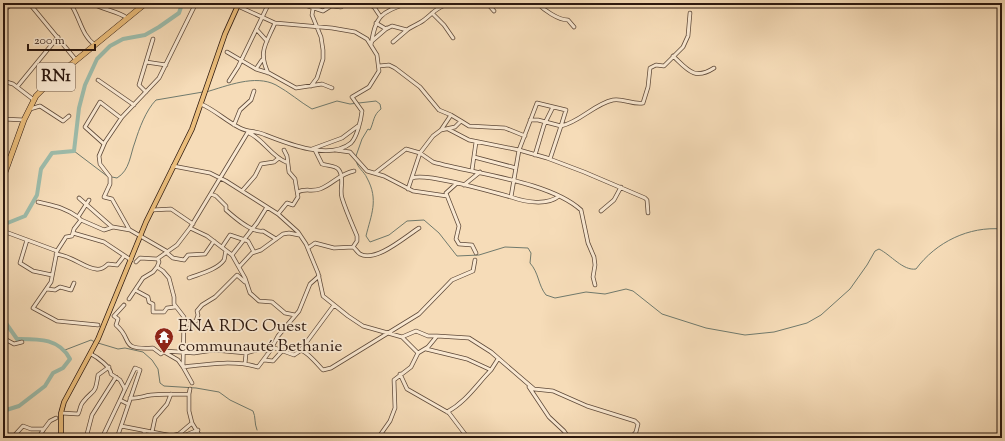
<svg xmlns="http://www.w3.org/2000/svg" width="1005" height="441" viewBox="0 0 1005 441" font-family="'Sorts Mill Goudy',serif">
<rect width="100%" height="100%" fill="#f6dcb8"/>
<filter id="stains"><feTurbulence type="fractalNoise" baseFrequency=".005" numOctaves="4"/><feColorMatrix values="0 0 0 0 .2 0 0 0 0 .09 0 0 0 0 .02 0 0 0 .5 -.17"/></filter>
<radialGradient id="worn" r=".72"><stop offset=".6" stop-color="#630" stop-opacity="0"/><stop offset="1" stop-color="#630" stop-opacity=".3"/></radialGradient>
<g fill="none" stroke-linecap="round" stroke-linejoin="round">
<path stroke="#707a6d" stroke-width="1" d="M206,92C227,86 255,74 276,85C289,92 300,102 312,109L337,101L350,104L376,101L380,104L381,109C373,115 374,122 370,130L368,129L362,139L356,156
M74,151L107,176
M356,160C357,168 364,171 367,178C379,200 371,215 366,236L370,242L389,235L407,221L424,220L439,233L457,256L479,255L505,247L528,248L531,253L530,263C539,273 538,285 546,295L555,298L586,292L605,294L626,289L633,291L662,314L706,328L745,335L774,332L807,323L821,315L850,289L867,265L875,251L879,249C891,255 903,271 916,269C936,242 969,226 1002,229
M112,177L117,178C130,170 130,155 135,142C139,129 146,110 156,100L203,92
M98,343L118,349L125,348L143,352L152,360L158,369L160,383L164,386L196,388L219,392L230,400L253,411C256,417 254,423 257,430
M65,350L91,340L95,342"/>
<path stroke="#9dbcab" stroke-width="4" d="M3,228L5,224L25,216L37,195L41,169L52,153L74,151L79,108L85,85L97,59L110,46L123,39L145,35L159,27L179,13L181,7L179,3
M3,319L17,339C38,339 59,338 70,359L63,368L53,373L45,386L19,406L3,411"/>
<defs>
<path id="minor" d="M29,3L76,60
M70,3C80,17 81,35 95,45
M92,3C103,10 118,11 127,18
M299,3L323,11L331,6L341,7L345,4L350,3
M366,3L374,7L380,16
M487,3L494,11
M537,3C544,10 558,20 568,20L574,27
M489,5L496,3
M3,11L13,3
M432,13L444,25L453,38
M376,23L386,29L392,26L407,30C412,26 419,24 424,20C431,15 435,9 443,6V3
M257,30L267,41
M372,41L387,28
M393,42L407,30
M371,45C376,15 380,13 408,3
M227,52L256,69L269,73L296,88L322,84L332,88
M673,56C687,69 694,81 714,68
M146,62L166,65
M379,66L389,65L395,68L420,87L439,110L451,115L441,130
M256,69L262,60
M268,73C258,51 266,44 275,23
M98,80L134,105
M3,81L13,84L34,100
M229,81L238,67L269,3
M311,86L317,78L323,59V50L321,37L312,15L313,9
M17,87L58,37
M146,92L139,85L153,39
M201,104C215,110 226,121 240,128C248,132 255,131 263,134C286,143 329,161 351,143C357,137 361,120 362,111L352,97L369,87L379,71L377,55L367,39L355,32L332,28L275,23L231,3
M30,109L40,106L63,121L69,116
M451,115L461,121
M3,119L24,120
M234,125L240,110L251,100L254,91
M448,129L469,140L519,150L537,103L566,110L561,126L538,120H530
M249,133C263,139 271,156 286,162
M104,144L85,127L100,102L121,118
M312,149L342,138L358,126
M315,150L322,164C327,166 336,165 339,170C345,179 339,189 342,198C346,211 352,224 357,236V241L353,247
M335,150L350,152L367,171L384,176L413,191L447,196
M535,155L544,125L553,107
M3,156L10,159
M474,157L516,168
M550,159L561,126C580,122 594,104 613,100C623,98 633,105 643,103L648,87L650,68L656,65L664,66L683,47L688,36L690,13
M173,166L210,173L226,181L278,214L298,232L306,244L318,273L323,296L348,316L363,326L402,337L418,353L428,347L437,336L469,338L491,352L534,389L553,391L587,406L635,421L638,424L636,432L631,438
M472,170L476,142
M375,173L406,149L420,153L433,162C474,174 549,181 581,210L588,243L594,257L595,265L593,277L595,285
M412,178C426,172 492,192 511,197L519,150L547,158L584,172L645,198L647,200L648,213
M456,184L446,193L459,226L456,239L459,244L472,245L476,253
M464,185L480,172
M408,189L420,153L433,136L441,130L455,127L461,121L469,126L505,128L525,136
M242,191L255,176L261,164L274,162L279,158
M298,192C305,188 312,192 320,189C333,184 339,174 354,171
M211,194L216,196L226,206V210C235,218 252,233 263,231L276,239
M511,197C525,202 547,206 559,196
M79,198L112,227
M38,202C54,206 64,207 78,217
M152,210L171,209L193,224
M601,211L614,200L621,187
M278,214L287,203L293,205L298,197L295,179L289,172L287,156L284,150
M81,220L104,230L113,227L130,230L168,252
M190,228L207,236L232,255L245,278L250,293L259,301L272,302L285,313L295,315
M129,229L112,199L104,197L110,184V177L100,164L99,156L105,142L122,117L159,78L196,3
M3,231L57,251L66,237L72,236L74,229L81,220L78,217L89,200
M73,233L104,242L131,260
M27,240L20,263L33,271L52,275
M222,247L230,235L248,241L254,252
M308,248L315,243L334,248L353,247C356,249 357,252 360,254C376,263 406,236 419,228
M57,251L51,282L33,308L57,321L98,325
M167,253L173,258L184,260L188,255L205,254L214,241
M56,254C73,256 84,268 96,269C101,270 105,267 108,264L117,265L124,256
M232,255L257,223L267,207
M158,259L159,262L157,267L163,271L169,278L174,297V304L184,317L183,367L192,383
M136,262L140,258L157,259L177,245L190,228L248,132
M239,267L252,253L261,250L283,234L289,233L299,235
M189,278C199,274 217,270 224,260C225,258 225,253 226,251
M47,289L55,290L60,287L71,290L74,283
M135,290L148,297L149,302L153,304V312H164L167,308L175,307
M129,299L143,278L153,272L157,267
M124,305L114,316L118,319L116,325C134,340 118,350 153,348L161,354L164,351L194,353L214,350L246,353L245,364
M184,326L196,321L198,315L197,311L202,305L215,297L237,275L245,282
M402,337L416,331L428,336H437
M3,338L14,344L22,342
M272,347L294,355C296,354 298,352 300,351C305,349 319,366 323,370L331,368L419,314L452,280L473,271L475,260
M426,349L467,359L491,370L498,359
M300,351L334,305
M166,353L178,360L183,367C208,364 234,360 258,367L270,351L278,336L299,311L310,284L319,276
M246,353L260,349L270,351
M91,354C97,357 111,367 111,374L120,380L125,389L120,400L128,404
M264,360L273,361L282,351
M400,374L407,389L449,413L468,438
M529,387L549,417L564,431L569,438
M130,398C138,399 143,396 151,395C164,394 176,394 189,394L190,389
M447,412C466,402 477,384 491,370
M61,413L78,414C80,411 80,405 83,402C94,388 95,396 98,375L109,367
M192,423L201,438
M121,426L183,438
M144,432L146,438
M152,432L155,418L167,404L171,394
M175,435L179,434L192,423L189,411V394
M181,437L198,430
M12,438L23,426L31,429H44L50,421L56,418
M38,438L44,429
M86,438L92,415L116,377
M102,438L120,400
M117,438L140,370L135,368L125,389
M378,438L390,421L395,408L394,380L411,367L418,353"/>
<path id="major" d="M61,438V413L64,402L98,339L146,222L192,129L225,34L239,3"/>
<path id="highway" d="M3,178L24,120L36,96L52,80L146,3"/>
</defs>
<use href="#minor" stroke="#5e4939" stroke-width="4.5"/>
<use href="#major" stroke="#2c180f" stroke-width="5.5"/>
<use href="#highway" stroke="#2c180f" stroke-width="6"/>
<use href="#minor" stroke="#f9e8d1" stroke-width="3"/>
<use href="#major" stroke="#ebbe7c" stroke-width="4"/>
<use href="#highway" stroke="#ebbe7c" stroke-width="5"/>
</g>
<defs>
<symbol id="temple-pin" viewBox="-11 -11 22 30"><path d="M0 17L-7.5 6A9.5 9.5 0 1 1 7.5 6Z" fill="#8f2418" stroke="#f9e8d1"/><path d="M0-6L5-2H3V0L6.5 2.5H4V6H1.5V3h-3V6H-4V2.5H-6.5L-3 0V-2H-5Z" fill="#fff"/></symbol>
</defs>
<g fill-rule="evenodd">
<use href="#temple-pin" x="153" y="326" width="22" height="30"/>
</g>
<g text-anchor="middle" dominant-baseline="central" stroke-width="3.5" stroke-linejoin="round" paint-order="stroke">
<rect fill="#f9e8d1" stroke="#6a5649" stroke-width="1" x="37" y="63" width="38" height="28" rx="3"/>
<g font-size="16" font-weight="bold" fill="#2c180f">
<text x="56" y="77">RN1</text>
</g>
<g font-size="17" fill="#2c180f" stroke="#f9e8d1" text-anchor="start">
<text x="178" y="327">ENA RDC Ouest<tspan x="178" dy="20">communauté Bethanie</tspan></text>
</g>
</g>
<rect width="1005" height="441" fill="none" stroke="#f6dcb8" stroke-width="16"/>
<rect x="4" y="4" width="997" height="433" fill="none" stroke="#2c180f" stroke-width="2"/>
<rect x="8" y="8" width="989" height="425" fill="none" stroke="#2c180f"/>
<path d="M28 44v6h67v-6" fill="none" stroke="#2c180f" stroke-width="2"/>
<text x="34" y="44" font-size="12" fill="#2c180f" stroke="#f9e8d1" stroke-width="3" paint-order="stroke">200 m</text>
<rect width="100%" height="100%" filter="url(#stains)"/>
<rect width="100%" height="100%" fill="url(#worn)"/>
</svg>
